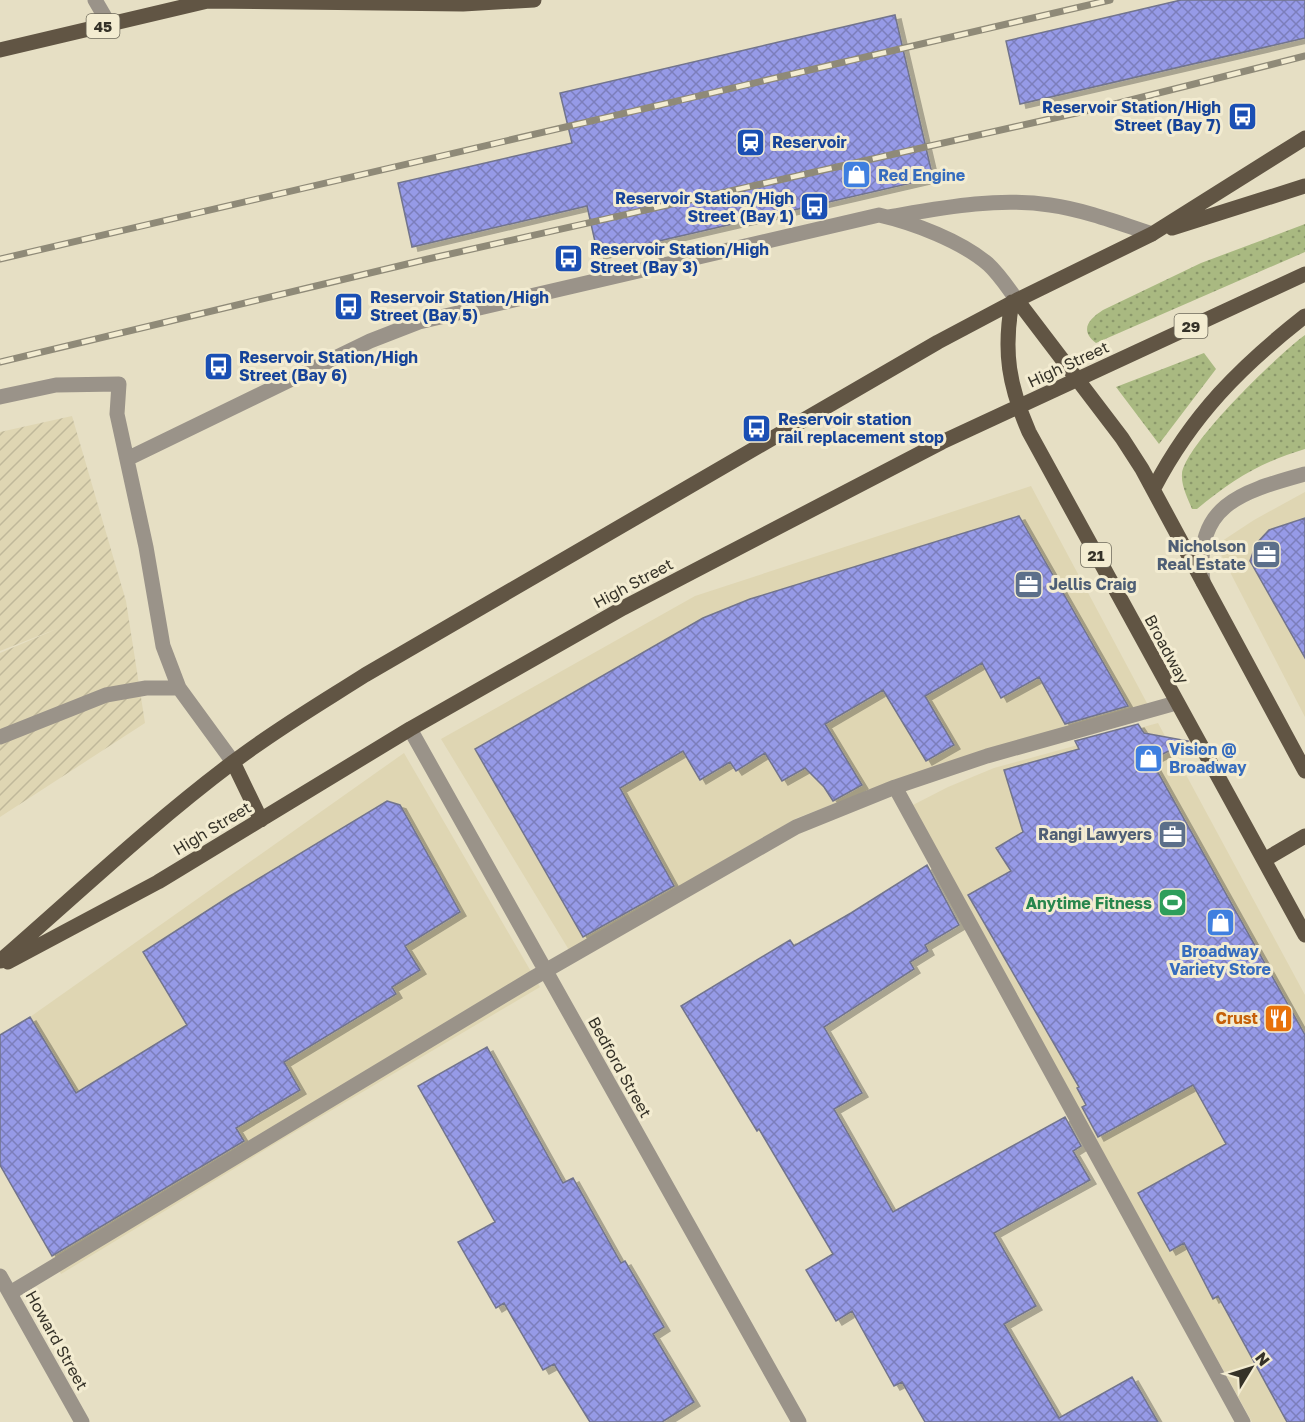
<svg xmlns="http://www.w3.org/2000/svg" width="1305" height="1422" viewBox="0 0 1305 1422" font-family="'Golos Text',sans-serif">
<defs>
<pattern id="industrial-furrows" width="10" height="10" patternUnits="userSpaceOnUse" patternTransform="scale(1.5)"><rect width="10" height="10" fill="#dfd6b3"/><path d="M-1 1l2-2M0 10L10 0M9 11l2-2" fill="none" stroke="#c0b89a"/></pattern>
<pattern id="green-dots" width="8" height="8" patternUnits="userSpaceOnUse" patternTransform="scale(1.5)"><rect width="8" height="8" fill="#a9b981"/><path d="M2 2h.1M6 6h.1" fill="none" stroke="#8a976a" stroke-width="1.8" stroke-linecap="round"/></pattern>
<pattern id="building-cross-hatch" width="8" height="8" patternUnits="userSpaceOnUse" patternTransform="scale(1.5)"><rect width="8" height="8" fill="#969ae7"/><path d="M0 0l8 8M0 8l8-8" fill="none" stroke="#7b7ebb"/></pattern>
<filter id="shadow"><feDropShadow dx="6" dy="4" stdDeviation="0" flood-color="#0004"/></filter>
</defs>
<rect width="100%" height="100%" fill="#e6dfc4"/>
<path fill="#dfd6b3" d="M1031,486L1148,705L901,778L797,818L569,950L441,739L695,596Z
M1305,492V717L1216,545L1254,520Z
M1158,723L1305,995V1422H1252L911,806L948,787L994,768Z
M404,753L540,987L278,1142L61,1274L0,1165V1035L30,1017Z"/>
<path fill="url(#industrial-furrows)" d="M72,416L126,601L145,723L0,817V653L59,628L0,651V432Z"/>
<path fill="url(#green-dots)" d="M1305,224V252L1096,343C1079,330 1089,319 1103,310L1201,263Z
M1305,335V449C1261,462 1232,480 1197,509H1192C1188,499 1181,486 1182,474C1185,444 1279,354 1305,335Z
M1204,353L1216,369L1159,444L1116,387Z"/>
<path fill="url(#building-cross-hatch)" stroke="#72748c" stroke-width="1.5" filter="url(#shadow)" d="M1181,0H1305V38L1020,104L1006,41Z
M895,15L933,178L598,255L587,206L412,247L398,183L572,143L560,93Z
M1019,516L1128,706L1065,724L1039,677L1001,698L982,663L925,696L954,745L926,761L883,690L825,724L862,785L833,801L824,787L805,768L782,781L765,753L736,771L730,762L700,780L683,751L620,788L674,886L583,937L475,749L703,618L750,599Z
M1305,518V658L1250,561L1256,544L1269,530Z
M1138,724L1144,733L1188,741L1151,760L1305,1035V1422H1287L1218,1296L1213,1299L1184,1243L1170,1251L1138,1193L1226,1144L1193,1085L1098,1137L1082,1107L1086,1105L1077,1088L1079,1087L968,895L1011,871L996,848L1023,832L1004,770L1079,749L1075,741Z
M387,801L400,805L460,912L405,946L420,970L392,987L396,994L284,1062L300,1090L236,1128L244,1141L52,1256L0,1165V1035L30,1017L76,1093L187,1025L143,952L230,896Z
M927,865L959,925L925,945L928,951L910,962L914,969L824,1027L862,1093L834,1109L893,1212L1065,1117L1081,1146L1073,1151L1090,1180L994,1233L1036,1306L1004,1324L1059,1418L1132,1377L1158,1422H925L902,1382L894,1386L852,1311L836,1321L806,1270L833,1254L759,1129L757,1131L681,1006L790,940L794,946L851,913Z
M487,1047L563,1183L573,1178L621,1263L625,1261L664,1327L653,1334L694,1402L662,1422H590L554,1364L543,1370L504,1303L496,1308L458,1242L495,1222L418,1086Z"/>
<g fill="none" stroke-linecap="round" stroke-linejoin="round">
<path stroke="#9a9389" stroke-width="15" d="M95,0L109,24
M888,217C941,208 996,197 1050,205C1085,210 1119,223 1152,234
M0,397L56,385L119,384L117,414L146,547L163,646L179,688L233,762
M127,459L370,341L419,322L879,215C914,223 961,241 988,264C999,274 1008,288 1017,300
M1203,582C1194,504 1241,492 1305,474
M410,729L799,1422
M0,737L106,695L146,688H179
M895,787L1243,1422
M0,1276L82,1422
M10,1293L533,978L796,827L895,787L987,756L1176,703"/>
<path stroke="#615544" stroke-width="15" d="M206,1L463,4L534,0
M0,50L212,0
M1172,228L1305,186
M1017,300L1122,438L1142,469L1305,771
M1012,302C1003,352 1009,386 1029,432L1305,935
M1154,488C1192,415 1241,366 1305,316
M233,762L261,820
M1264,860L1305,836
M0,961C77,894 151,824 232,763C275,730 321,703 365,675L938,342L1017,300L1152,234L1305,138
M8,962L158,882L410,729L623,608L942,442L1305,274"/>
<defs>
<path id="rail" d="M0,259L1110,0
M0,362L428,259L1103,107L1305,56"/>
</defs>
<use href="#rail" stroke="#8f8a78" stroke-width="7"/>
<use href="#rail" stroke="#f3ecd1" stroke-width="4.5" stroke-dasharray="14" stroke-linecap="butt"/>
</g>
<defs>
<symbol id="bus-square" viewBox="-11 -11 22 22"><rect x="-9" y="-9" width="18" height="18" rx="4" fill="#1a4fb4" stroke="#f3ecd1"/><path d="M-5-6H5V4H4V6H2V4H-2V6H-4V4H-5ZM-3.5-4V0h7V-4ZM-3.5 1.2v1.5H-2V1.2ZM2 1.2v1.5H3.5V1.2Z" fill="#fff"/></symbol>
<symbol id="station-square" viewBox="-11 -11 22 22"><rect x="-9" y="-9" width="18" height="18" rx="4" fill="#1a4fb4" stroke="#f3ecd1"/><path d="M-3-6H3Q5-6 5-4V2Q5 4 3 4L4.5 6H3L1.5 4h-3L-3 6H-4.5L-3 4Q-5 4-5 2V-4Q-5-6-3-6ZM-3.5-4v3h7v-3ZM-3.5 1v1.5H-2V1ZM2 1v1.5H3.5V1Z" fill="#fff"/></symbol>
<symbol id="shop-square" viewBox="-11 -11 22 22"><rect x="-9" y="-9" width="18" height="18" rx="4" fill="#3f7fe0" stroke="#f3ecd1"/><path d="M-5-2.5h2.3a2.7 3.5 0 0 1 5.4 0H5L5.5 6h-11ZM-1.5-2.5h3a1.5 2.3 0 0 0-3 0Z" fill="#fff"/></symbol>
<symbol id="office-square" viewBox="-11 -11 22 22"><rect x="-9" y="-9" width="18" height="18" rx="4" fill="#5c6f8a" stroke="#f3ecd1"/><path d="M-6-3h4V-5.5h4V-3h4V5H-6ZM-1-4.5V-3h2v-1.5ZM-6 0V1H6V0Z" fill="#fff"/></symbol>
<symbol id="stadium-square" viewBox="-11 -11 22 22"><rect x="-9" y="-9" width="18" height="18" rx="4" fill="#2e9e5b" stroke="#f3ecd1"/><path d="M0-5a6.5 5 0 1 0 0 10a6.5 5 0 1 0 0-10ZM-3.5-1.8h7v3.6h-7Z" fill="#fff"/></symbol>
<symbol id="restaurant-square" viewBox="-11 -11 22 22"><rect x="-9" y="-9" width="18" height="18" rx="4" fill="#e8710a" stroke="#f3ecd1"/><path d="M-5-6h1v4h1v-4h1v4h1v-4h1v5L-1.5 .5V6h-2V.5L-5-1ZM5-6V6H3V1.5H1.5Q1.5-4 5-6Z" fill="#fff"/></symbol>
</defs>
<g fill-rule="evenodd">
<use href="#bus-square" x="1226" y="100" width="33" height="33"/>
<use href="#station-square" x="734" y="126" width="33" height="33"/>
<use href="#shop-square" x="840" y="158" width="33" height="33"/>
<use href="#bus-square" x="798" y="190" width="33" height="33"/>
<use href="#bus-square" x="552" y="242" width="33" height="33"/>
<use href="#bus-square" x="332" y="290" width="33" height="33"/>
<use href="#bus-square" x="202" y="350" width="33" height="33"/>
<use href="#bus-square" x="740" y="412" width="33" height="33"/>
<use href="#office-square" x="1250" y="538" width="33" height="33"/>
<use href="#office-square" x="1012" y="568" width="33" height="33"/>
<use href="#shop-square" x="1132" y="742" width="33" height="33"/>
<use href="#office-square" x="1156" y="818" width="33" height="33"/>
<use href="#stadium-square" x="1156" y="886" width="33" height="33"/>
<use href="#shop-square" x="1204" y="906" width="33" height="33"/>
<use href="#restaurant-square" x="1262" y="1002" width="33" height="33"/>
</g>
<g text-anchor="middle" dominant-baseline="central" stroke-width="6" stroke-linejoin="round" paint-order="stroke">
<g fill="#f3ecd1" stroke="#6e6a5b" stroke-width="1.5">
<rect x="86.5" y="14" width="33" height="24" rx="4.5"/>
<rect x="1174.5" y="314" width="33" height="24" rx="4.5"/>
<rect x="1081" y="543" width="30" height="24" rx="4.5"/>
</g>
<g font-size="15" font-weight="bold" fill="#353228">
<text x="103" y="26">45</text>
<text x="1191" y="326">29</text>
<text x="1096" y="555">21</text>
</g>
<g font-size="16" font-weight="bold" fill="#164399" stroke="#f3ecd1" text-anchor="start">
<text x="1221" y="107" text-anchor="end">Reservoir Station/High<tspan x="1221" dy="18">Street (Bay 7)</tspan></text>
<text x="772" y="142">Reservoir</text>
<text x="794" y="198" text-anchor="end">Reservoir Station/High<tspan x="794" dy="18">Street (Bay 1)</tspan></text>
<text x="590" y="249">Reservoir Station/High<tspan x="590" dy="18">Street (Bay 3)</tspan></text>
<text x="370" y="297">Reservoir Station/High<tspan x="370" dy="18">Street (Bay 5)</tspan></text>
<text x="239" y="357">Reservoir Station/High<tspan x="239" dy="18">Street (Bay 6)</tspan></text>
<text x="778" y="419">Reservoir station<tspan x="778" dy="18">rail replacement stop</tspan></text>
</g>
<g font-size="16" font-weight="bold" fill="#366cbe" stroke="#f3ecd1" text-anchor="start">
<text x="878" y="175">Red Engine</text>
<text x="1169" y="749">Vision @<tspan x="1169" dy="18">Broadway</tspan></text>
<text x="1220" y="951" text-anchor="middle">Broadway<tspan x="1220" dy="18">Variety Store</tspan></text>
</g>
<g font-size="16" fill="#353228" stroke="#f3ecd1">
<text transform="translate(1068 364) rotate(-25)">High Street</text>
<text transform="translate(633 583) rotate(-28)">High Street</text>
<text transform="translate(1167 649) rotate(62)">Broadway</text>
<text transform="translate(212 828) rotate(-31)">High Street</text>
<text transform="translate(620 1067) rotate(61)">Bedford Street</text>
<text transform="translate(57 1340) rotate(61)">Howard Street</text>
</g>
<g font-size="16" font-weight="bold" fill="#4e5e75" stroke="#f3ecd1" text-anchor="end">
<text x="1246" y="546">Nicholson<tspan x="1246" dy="18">Real Estate</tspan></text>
<text x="1049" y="584" text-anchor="start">Jellis Craig</text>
<text x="1152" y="834">Rangi Lawyers</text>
</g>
<g font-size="16" font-weight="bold" fill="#27864d" stroke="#f3ecd1" text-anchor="end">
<text x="1152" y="903">Anytime Fitness</text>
</g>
<g font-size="16" font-weight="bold" fill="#c56008" stroke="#f3ecd1" text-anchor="end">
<text x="1258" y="1018">Crust</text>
</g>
</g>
<g transform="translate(1251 1368) rotate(52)" stroke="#f3ecd1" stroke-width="4.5" paint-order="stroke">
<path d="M0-4.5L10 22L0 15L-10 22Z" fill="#353228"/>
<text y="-9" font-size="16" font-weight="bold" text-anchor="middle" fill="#353228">N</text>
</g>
</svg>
